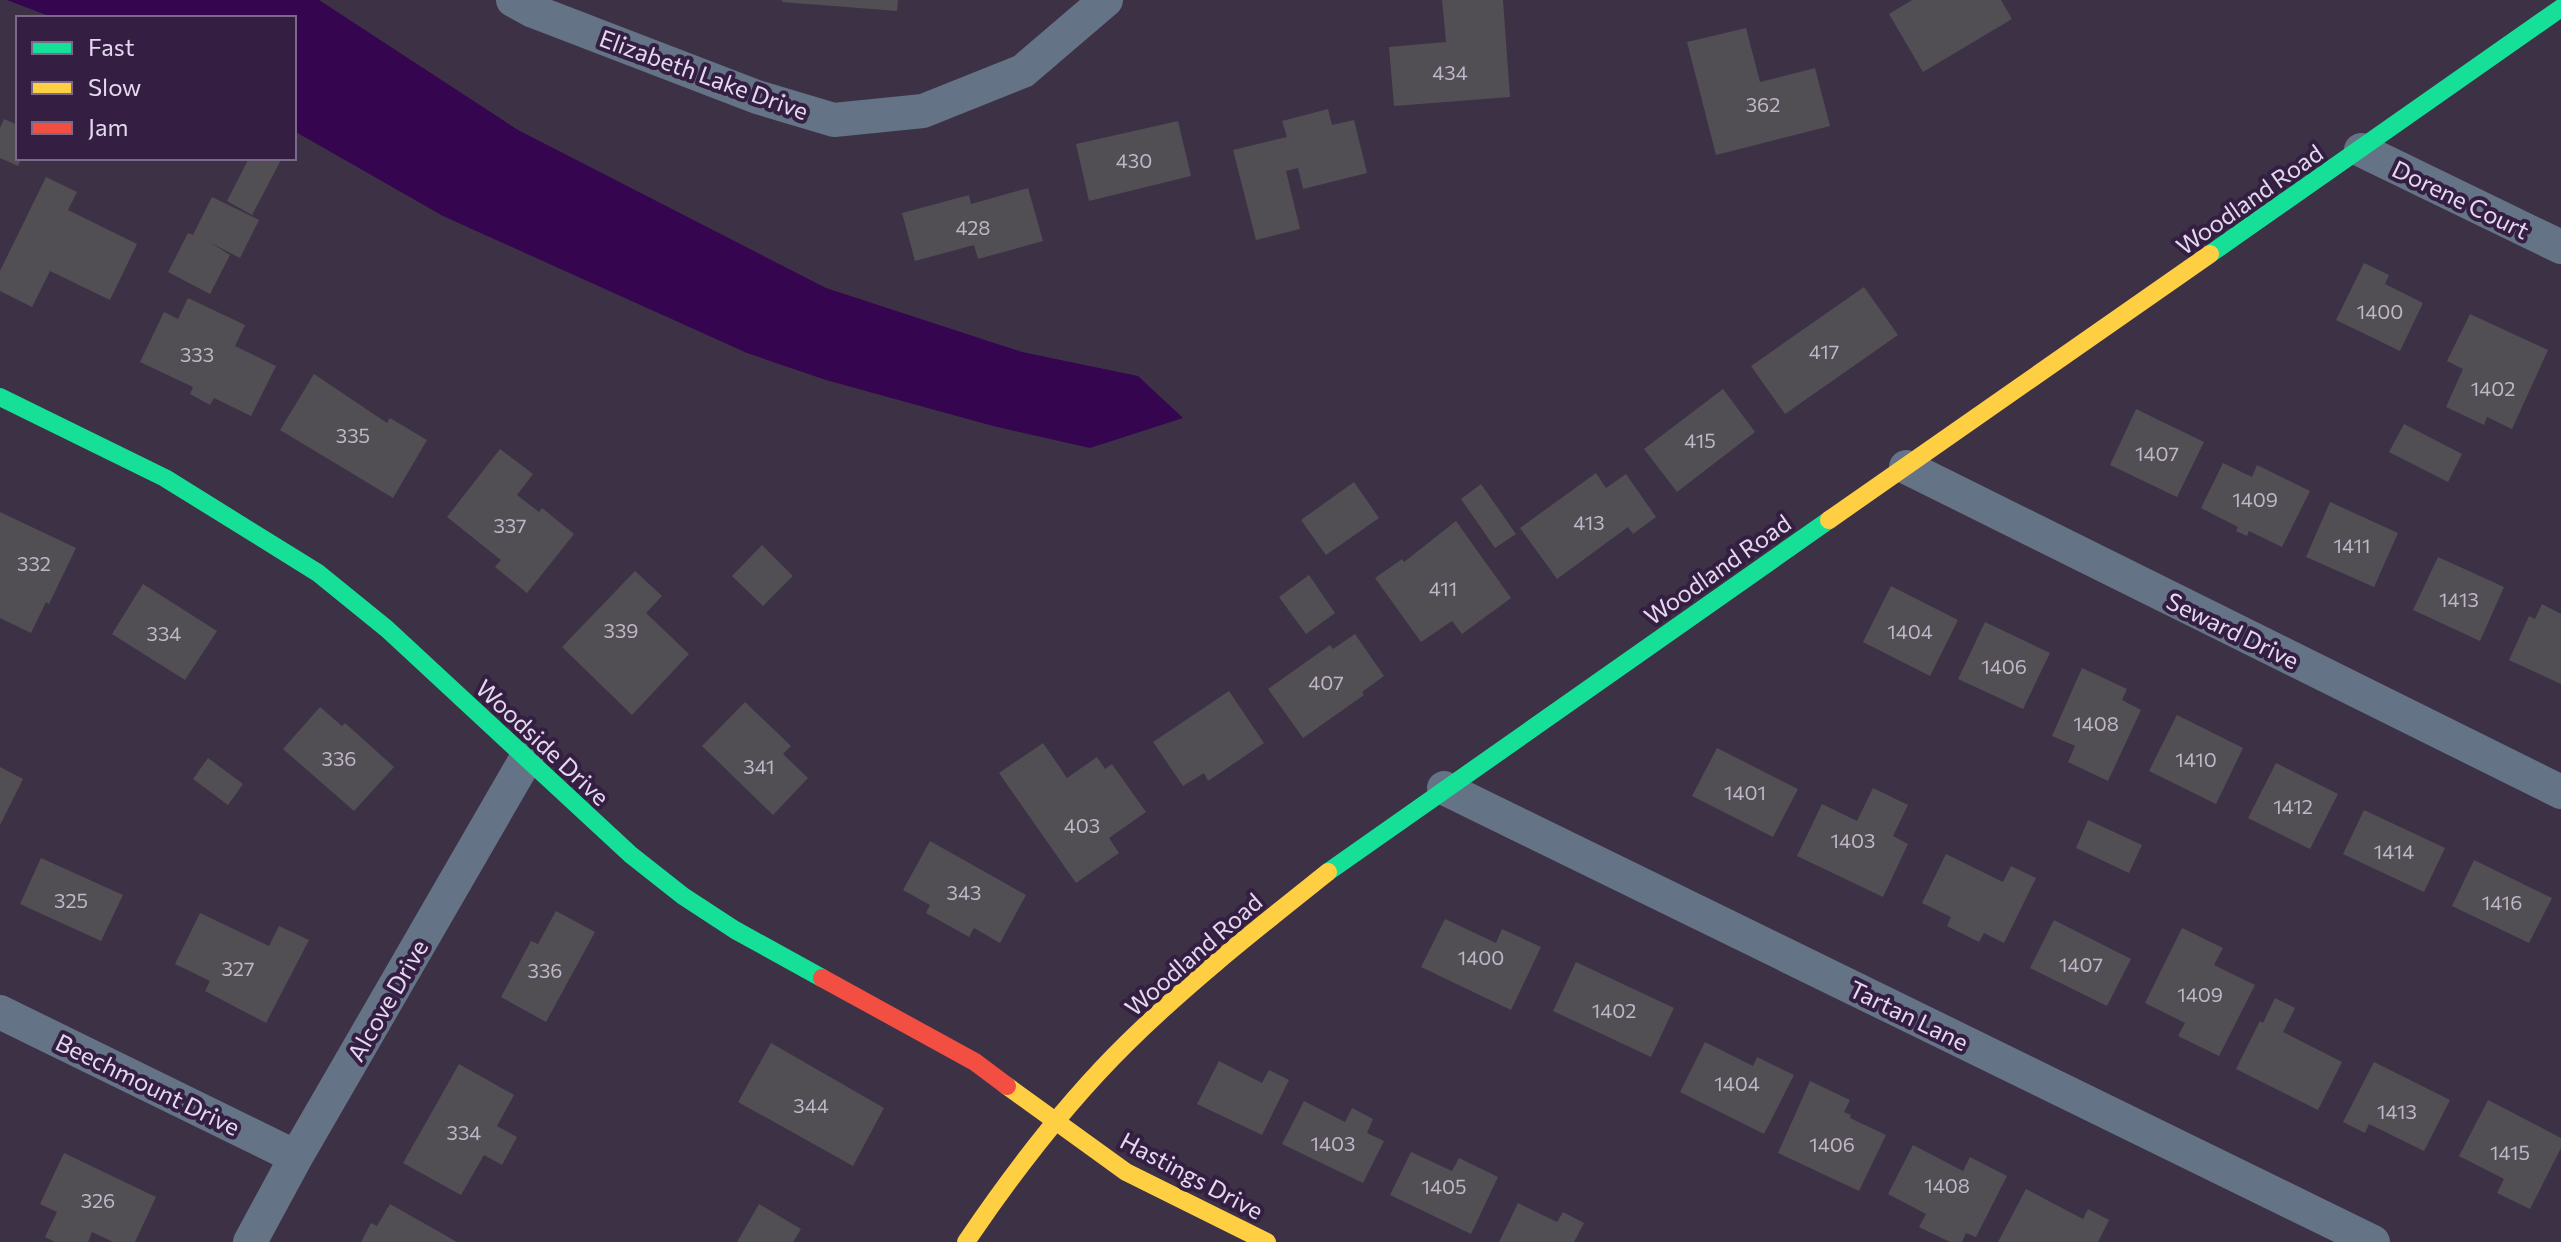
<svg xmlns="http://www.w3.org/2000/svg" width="2561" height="1242" viewBox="0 0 2561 1242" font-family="Commissioner,sans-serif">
<rect width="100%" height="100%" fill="#3d3146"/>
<path fill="#36054f" d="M7,0H319L518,130L826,288L1022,352L1138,376L1183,418L1090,448L993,426L826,380L747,353L443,216L294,131V18H54Z"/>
<path fill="#514f53" d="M782,0H898L897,11L782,2Z
M1442,0H1503L1510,97L1394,106L1389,47L1446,42Z
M1912,0H2001L2012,19L1923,72L1889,14Z
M1746,28L1760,82L1815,68L1830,126L1716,155L1687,42Z
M1328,109L1332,125L1354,120L1367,173L1303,189L1298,168L1286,171L1300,229L1256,240L1233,150L1287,137L1282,121Z
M4,119L18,125V158H22L18,166L0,158V128Z
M1178,121L1191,176L1089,201L1076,144Z
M249,158H282L252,215L227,201Z
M46,177L77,192L68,210L137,244L110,300L50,271L32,307L0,291V271Z
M1028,188L1043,241L978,259L974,245L915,261L902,213L969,195L971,204Z
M212,197L259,220L240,258L211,243L230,255L210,294L168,272L188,233L193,235Z
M2364,263L2389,275L2385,284L2423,303L2400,351L2336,320Z
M1864,287L1898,335L1785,414L1751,366Z
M188,298L245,325L235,346L276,366L251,416L214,398L210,405L190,394L193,387L140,362L164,312L178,319Z
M2470,314L2548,350L2512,429L2487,417L2484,425L2446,407L2463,369L2447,361Z
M314,374L387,423L390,418L427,440L393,498L280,430Z
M1723,389L1755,432L1677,492L1644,449Z
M2136,409L2204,442L2177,497L2110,465Z
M2404,424L2462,454L2448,482L2389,452Z
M500,449L533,474L517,495L539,512L542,508L574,534L527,593L495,567L501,560L447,517Z
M2223,463L2252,477L2257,465L2310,491L2282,547L2249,531L2247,536L2236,531L2238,527L2201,508Z
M1596,473L1606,488L1626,474L1656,517L1633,534L1628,527L1557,579L1520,528Z
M1354,482L1379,518L1326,555L1301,520Z
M1481,484L1516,534L1495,548L1461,499Z
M2330,502L2398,533L2374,587L2306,557Z
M0,512L76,548L49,604L46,602L31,633L0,618Z
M1456,521L1511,598L1462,634L1452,621L1421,642L1375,578L1402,559L1404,562Z
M762,545L793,576L763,606L732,576Z
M2438,557L2504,587L2480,641L2413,610Z
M635,571L662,596L646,613L689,654L632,715L562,647Z
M1309,575L1335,613L1306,634L1279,597Z
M143,584L217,631L185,680L112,634Z
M1891,586L1958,620L1930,676L1863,642Z
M2542,604L2561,614V684L2509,660L2529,616L2535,619Z
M1985,622L2050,653L2023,709L1958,679Z
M1355,634L1384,676L1362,692L1364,695L1303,738L1268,689L1330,645L1333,649Z
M2082,668L2127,689L2122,700L2141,710L2108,781L2068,762L2075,746L2052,736Z
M1229,691L1264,743L1208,781L1204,773L1183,786L1153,742Z
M745,702L791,746L783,754L808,778L773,815L702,746Z
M320,707L342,726L345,723L394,767L354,811L283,749Z
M2177,715L2243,748L2216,804L2149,771Z
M1043,743L1067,778L1097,757L1105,769L1112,764L1146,812L1109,838L1119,853L1076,883L999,773Z
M1717,748L1798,789L1773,837L1692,796Z
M208,758L243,784L228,805L193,779Z
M2276,763L2338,794L2310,849L2248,818Z
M0,767L23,779L0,825Z
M1873,788L1908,805L1893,836L1908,844L1883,897L1797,856L1822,804L1857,821Z
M2364,810L2445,848L2424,892L2343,854Z
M2088,820L2142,845L2129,873L2076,848Z
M930,841L1026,895L1000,943L974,928L969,937L926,913L930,905L903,890Z
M1946,854L2003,882L2011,866L2036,878L2004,943L1984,933L1979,942L1947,926L1951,917L1922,903Z
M41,858L123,895L101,941L20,904Z
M2474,860L2552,898L2529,943L2452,906Z
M556,911L595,932L546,1022L501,997L531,941L538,944Z
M200,913L269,946L279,926L309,940L266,1023L205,991L210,981L175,964Z
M1445,919L1496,943L1502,929L1541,947L1511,1010L1421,967Z
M2054,920L2131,959L2107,1006L2030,968Z
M2182,928L2223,948L2214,965L2255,985L2219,1056L2178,1036L2185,1023L2145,1003Z
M1576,962L1674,1008L1651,1057L1553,1011Z
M2275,998L2295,1008L2283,1032L2342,1062L2318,1110L2236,1069L2260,1021L2263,1023Z
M1705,1042L1753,1066L1757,1057L1794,1075L1764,1134L1680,1092Z
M771,1043L884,1108L853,1166L738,1102Z
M1219,1061L1262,1083L1269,1070L1289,1080L1262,1135L1197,1104Z
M2374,1062L2450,1100L2424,1151L2369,1124L2365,1133L2343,1122Z
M459,1064L514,1095L497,1126L517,1137L502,1165L484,1155L461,1195L403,1163Z
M1810,1081L1850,1100L1844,1112L1851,1115L1850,1118L1886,1135L1859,1191L1778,1153Z
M2488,1100L2561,1138V1148L2530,1209L2497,1193L2504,1179L2459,1156Z
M1304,1101L1345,1122L1352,1108L1373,1119L1367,1133L1384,1141L1363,1183L1282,1144Z
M1913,1145L1963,1171L1970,1157L2007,1176L1976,1237L1966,1233L1962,1242H1950L1919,1227L1926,1214L1888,1194Z
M1411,1152L1452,1171L1459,1158L1498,1177L1471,1234L1390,1195Z
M64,1153L156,1197L135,1242H113L92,1232L88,1242H55L45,1237L57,1212L40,1204Z
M2026,1189L2083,1219L2088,1209L2109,1220L2098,1242H1998Z
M1518,1203L1557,1222L1563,1212L1584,1223L1574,1242H1499Z
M390,1204L457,1242H361L371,1223L377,1226Z
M759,1204L801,1229L793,1242H737Z"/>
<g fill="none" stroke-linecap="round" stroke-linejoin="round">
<path stroke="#657386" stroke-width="34" d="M513,0L533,11L757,97L834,120L923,111L1023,71L1106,0
M2361,150L2561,247
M1906,467L2561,792
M1444,788L2373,1242
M0,1012L296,1157
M250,1242L296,1157L526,759"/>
<path stroke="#16e098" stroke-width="18" d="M2210,254L2561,8
M0,397L165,478L318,573L387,629L631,855L683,896L735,930L822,978
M1328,872L1829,520"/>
<path stroke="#ffcf43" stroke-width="18" d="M1829,520L2210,254
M1007,1086L1126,1172L1267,1242
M966,1242C1014,1171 1066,1103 1127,1043C1190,981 1259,927 1328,872"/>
<path stroke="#f24e42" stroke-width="18" d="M822,978L975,1062L1007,1086"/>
</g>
<g text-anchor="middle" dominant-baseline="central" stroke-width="8" stroke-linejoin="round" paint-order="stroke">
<g font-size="20" fill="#bfb6c8">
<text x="1450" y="72">434</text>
<text x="1763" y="104">362</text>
<text x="1134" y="160">430</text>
<text x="973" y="227">428</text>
<text x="2380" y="311">1400</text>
<text x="1824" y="351">417</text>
<text x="197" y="354">333</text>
<text x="2493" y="388">1402</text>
<text x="353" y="435">335</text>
<text x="1700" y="440">415</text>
<text x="2157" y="453">1407</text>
<text x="2255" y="499">1409</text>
<text x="1589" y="522">413</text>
<text x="510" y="525">337</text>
<text x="2352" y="545">1411</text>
<text x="34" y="563">332</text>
<text x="1443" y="588">411</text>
<text x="2459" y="599">1413</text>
<text x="621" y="630">339</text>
<text x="1910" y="631">1404</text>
<text x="164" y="633">334</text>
<text x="2004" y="666">1406</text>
<text x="1326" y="682">407</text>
<text x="2096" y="723">1408</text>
<text x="339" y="758">336</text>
<text x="2196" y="759">1410</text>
<text x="759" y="766">341</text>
<text x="1745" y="792">1401</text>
<text x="2293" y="806">1412</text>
<text x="1082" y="825">403</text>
<text x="1853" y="840">1403</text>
<text x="2394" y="851">1414</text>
<text x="964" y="892">343</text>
<text x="71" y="900">325</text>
<text x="2502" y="902">1416</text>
<text x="1481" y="957">1400</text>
<text x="2081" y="964">1407</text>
<text x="238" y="968">327</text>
<text x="545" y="970">336</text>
<text x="2200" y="994">1409</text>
<text x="1614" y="1010">1402</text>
<text x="1737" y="1083">1404</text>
<text x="811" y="1105">344</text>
<text x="2397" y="1111">1413</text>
<text x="464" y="1132">334</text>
<text x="1333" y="1143">1403</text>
<text x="1832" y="1144">1406</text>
<text x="2510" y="1152">1415</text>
<text x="1947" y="1185">1408</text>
<text x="1444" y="1186">1405</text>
<text x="98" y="1200">326</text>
</g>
<g font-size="24" fill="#e4d8ef" stroke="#341f43">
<text transform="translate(704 74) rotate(20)">Elizabeth Lake Drive</text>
<text transform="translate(2249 199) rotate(-35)">Woodland Road</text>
<text transform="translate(2461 199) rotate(26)">Dorene Court</text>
<text transform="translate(1717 569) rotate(-35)">Woodland Road</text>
<text transform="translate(2233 630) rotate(26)">Seward Drive</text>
<text transform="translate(543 742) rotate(43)">Woodside Drive</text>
<text transform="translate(1193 954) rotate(-41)">Woodland Road</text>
<text transform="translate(387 1000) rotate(-60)">Alcove Drive</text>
<text transform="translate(1909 1015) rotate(26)">Tartan Lane</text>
<text transform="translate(148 1084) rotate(26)">Beechmount Drive</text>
<text transform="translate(1192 1175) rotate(28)">Hastings Drive</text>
</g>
</g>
<rect x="16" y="16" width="280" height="144" fill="#341f43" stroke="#7a6988" stroke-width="2"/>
<rect x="32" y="42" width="40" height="12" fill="#16e098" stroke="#7a6988" stroke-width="2"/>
<text x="88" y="56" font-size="24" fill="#e4d8ef">Fast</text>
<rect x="32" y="82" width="40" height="12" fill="#ffcf43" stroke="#7a6988" stroke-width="2"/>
<text x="88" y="96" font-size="24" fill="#e4d8ef">Slow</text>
<rect x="32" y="122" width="40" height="12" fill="#f24e42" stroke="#7a6988" stroke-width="2"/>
<text x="88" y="136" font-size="24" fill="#e4d8ef">Jam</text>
</svg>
